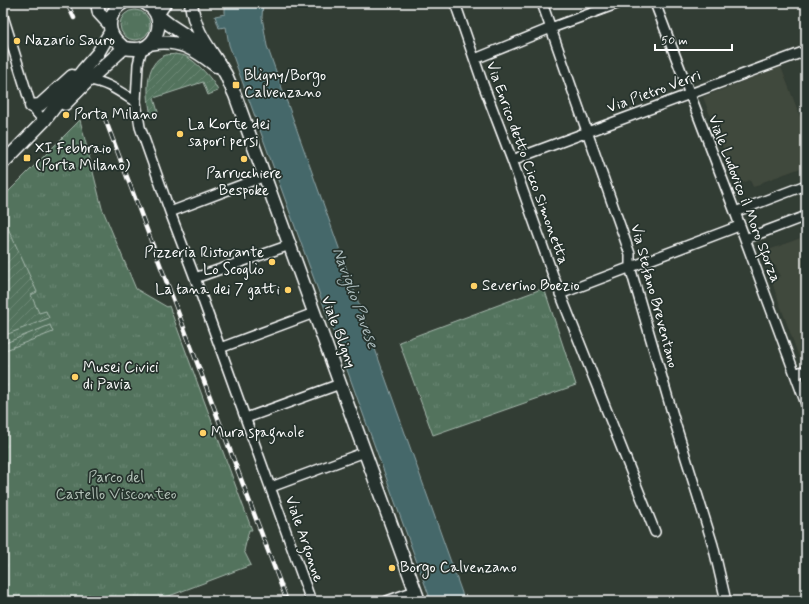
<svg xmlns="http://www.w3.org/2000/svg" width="809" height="604" viewBox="0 0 809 604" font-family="Mynerve,sans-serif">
<defs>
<pattern id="grass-tufts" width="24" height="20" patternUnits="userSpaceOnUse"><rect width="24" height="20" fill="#52735d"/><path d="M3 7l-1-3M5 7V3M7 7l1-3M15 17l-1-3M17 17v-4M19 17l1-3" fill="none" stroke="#6c8875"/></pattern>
<pattern id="garden-furrows" width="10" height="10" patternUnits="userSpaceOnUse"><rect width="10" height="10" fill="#52735d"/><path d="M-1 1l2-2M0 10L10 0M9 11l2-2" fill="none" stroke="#6c8875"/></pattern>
</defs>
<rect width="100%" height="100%" fill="#323d34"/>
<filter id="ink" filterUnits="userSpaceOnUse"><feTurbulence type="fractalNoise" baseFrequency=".025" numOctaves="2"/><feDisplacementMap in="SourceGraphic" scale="8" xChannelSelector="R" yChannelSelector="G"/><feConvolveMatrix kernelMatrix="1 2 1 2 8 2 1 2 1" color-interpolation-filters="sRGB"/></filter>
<g filter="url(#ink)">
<path fill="#41483c" d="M781,67L806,132V166L760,183V185L753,187L750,180L737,185L703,97Z
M806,236V354L799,357L771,280L780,276L776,266H773L766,251Z"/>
<path fill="url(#grass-tufts)" stroke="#a8b9ae" d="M120 25a15 15 0 1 1 30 0a15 15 0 1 1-30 0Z
M80,120L102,208L136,289L167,307L169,306L252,530H249L244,551L251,565L156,601H3L4,196Z
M544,288L576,385L433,435L399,342Z"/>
<path fill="url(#garden-furrows)" stroke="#a8b9ae" d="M175,54C179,55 182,55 185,56C195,60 215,81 218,91L208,95L203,82L154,98L158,112L151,115C147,98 143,62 166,55C169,54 173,55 175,54Z
M3,217L37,292L31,295L39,313L46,311L49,318L3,336Z
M50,325L53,332L3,351V344Z"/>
<path fill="#45686b" stroke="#8fa4a6" d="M225,3H263L262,17L267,46L462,593L463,601H431L229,45L226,27L219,28L215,16L225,14Z"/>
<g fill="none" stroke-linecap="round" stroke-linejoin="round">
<defs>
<path id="minor" d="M455,3L483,84L512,160L554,278L655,532
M542,3L630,254V267L676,426L713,545L726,601
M655,3L735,212L806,404
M3,16L31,106L44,121
M142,48L138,64L136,102L140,127L170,212L195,278L311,601
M475,59L551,28L619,3
M89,80C107,82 120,92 136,102
M512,160L806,51
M170,212L265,176
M735,212L806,185
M745,239L806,216
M195,278L290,245
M560,294L739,226
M220,348L314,313
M795,374L806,370
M246,418L340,384
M271,487L365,452
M387,601L415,591"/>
<path id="tertiary" d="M97,3L99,13L110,25
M123,3C112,9 106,24 113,36C116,41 120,44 124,48C130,49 137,50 143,48C156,43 162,26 156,14C154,9 150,6 145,3
M191,3C195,35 211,49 226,75C229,82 232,89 235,95L419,601
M157,15L170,25L205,48
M157,15L165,3
M150,44C178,38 194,49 216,66
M65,104L89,80L124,48
M31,106L40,105L72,76
M3,163L44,121L83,70L98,53L111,31"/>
</defs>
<use href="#minor" stroke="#fff" stroke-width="12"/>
<use href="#tertiary" stroke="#fff" stroke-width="15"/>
<use href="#minor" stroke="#26332d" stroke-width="9"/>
<use href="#tertiary" stroke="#26332d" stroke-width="12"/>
<defs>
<path id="rail" d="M67,3L74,18
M104,116L287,601"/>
</defs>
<use href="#rail" stroke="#fff" stroke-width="4.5"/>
<use href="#rail" stroke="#26332d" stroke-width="3" stroke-dasharray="9" stroke-linecap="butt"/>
</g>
</g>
<g fill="#ffd166" stroke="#26332d" stroke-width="1.5">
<circle cx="17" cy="41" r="4"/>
<rect x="232" y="81" width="8" height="8" rx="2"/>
<circle cx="66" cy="115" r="4"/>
<circle cx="180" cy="134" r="4"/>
<rect x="23" y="154" width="8" height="8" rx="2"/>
<circle cx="244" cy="159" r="4"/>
<circle cx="272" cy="262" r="4"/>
<circle cx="474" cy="286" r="4"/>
<circle cx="288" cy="290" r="4"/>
<circle cx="75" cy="377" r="4"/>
<circle cx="203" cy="433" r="4"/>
<circle cx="392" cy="568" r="4"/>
</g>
<g text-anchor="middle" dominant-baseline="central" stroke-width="3.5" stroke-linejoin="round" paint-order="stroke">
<g font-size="15" fill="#fff" stroke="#26332d" text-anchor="start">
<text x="25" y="41">Nazario Sauro</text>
<text x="244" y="76">Bligny/Borgo<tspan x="244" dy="17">Calvenzano</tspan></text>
<text x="74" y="115">Porta Milano</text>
<text x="188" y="125">La Korte dei<tspan x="188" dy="17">sapori persi</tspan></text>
<text x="35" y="149">XI Febbraio<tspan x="35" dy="17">(Porta Milano)</tspan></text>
<text x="244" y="174" text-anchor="middle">Parrucchiere<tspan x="244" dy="17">Bespoke</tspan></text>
<text x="264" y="253" text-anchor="end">Pizzeria Ristorante<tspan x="264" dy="17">Lo Scoglio</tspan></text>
<text x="482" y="286">Severino Boezio</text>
<text x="280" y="290" text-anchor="end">La tana dei 7 gatti</text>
<text x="83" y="368">Musei Civici<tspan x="83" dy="17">di Pavia</tspan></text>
<text x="211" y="433">Mura spagnole</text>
<text x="400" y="568">Borgo Calvenzano</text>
</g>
<g font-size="15" fill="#fff" stroke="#26332d">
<text transform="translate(654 92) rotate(-20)">Via Pietro Verri</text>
<text transform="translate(527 163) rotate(70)">Via Enrico detto Cicco Simonetta</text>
<text transform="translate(744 199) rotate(69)">Viale Ludovico il Moro Sforza</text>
<text transform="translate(654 296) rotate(75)">Via Stefano Breventano</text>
<text transform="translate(338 332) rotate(70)">Viale Bligny</text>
<text transform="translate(304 539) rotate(71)">Viale Argonne</text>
</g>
<g font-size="15" fill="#b1c0b6" stroke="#26332d">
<text x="116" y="478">Parco del<tspan x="116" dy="17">Castello Visconteo</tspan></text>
</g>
<g font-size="16" font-style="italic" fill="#abbbbc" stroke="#26332d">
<text transform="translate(355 298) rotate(70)">Naviglio Pavese</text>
</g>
</g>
<rect width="809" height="604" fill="none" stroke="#26332d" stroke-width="16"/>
<rect x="8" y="8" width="793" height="588" fill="none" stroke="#fff" stroke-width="1.5" filter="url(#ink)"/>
<path d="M655 44v6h77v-6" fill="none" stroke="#ffffff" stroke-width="2"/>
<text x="661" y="44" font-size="12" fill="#ffffff" stroke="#26332d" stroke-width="3" paint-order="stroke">50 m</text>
</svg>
